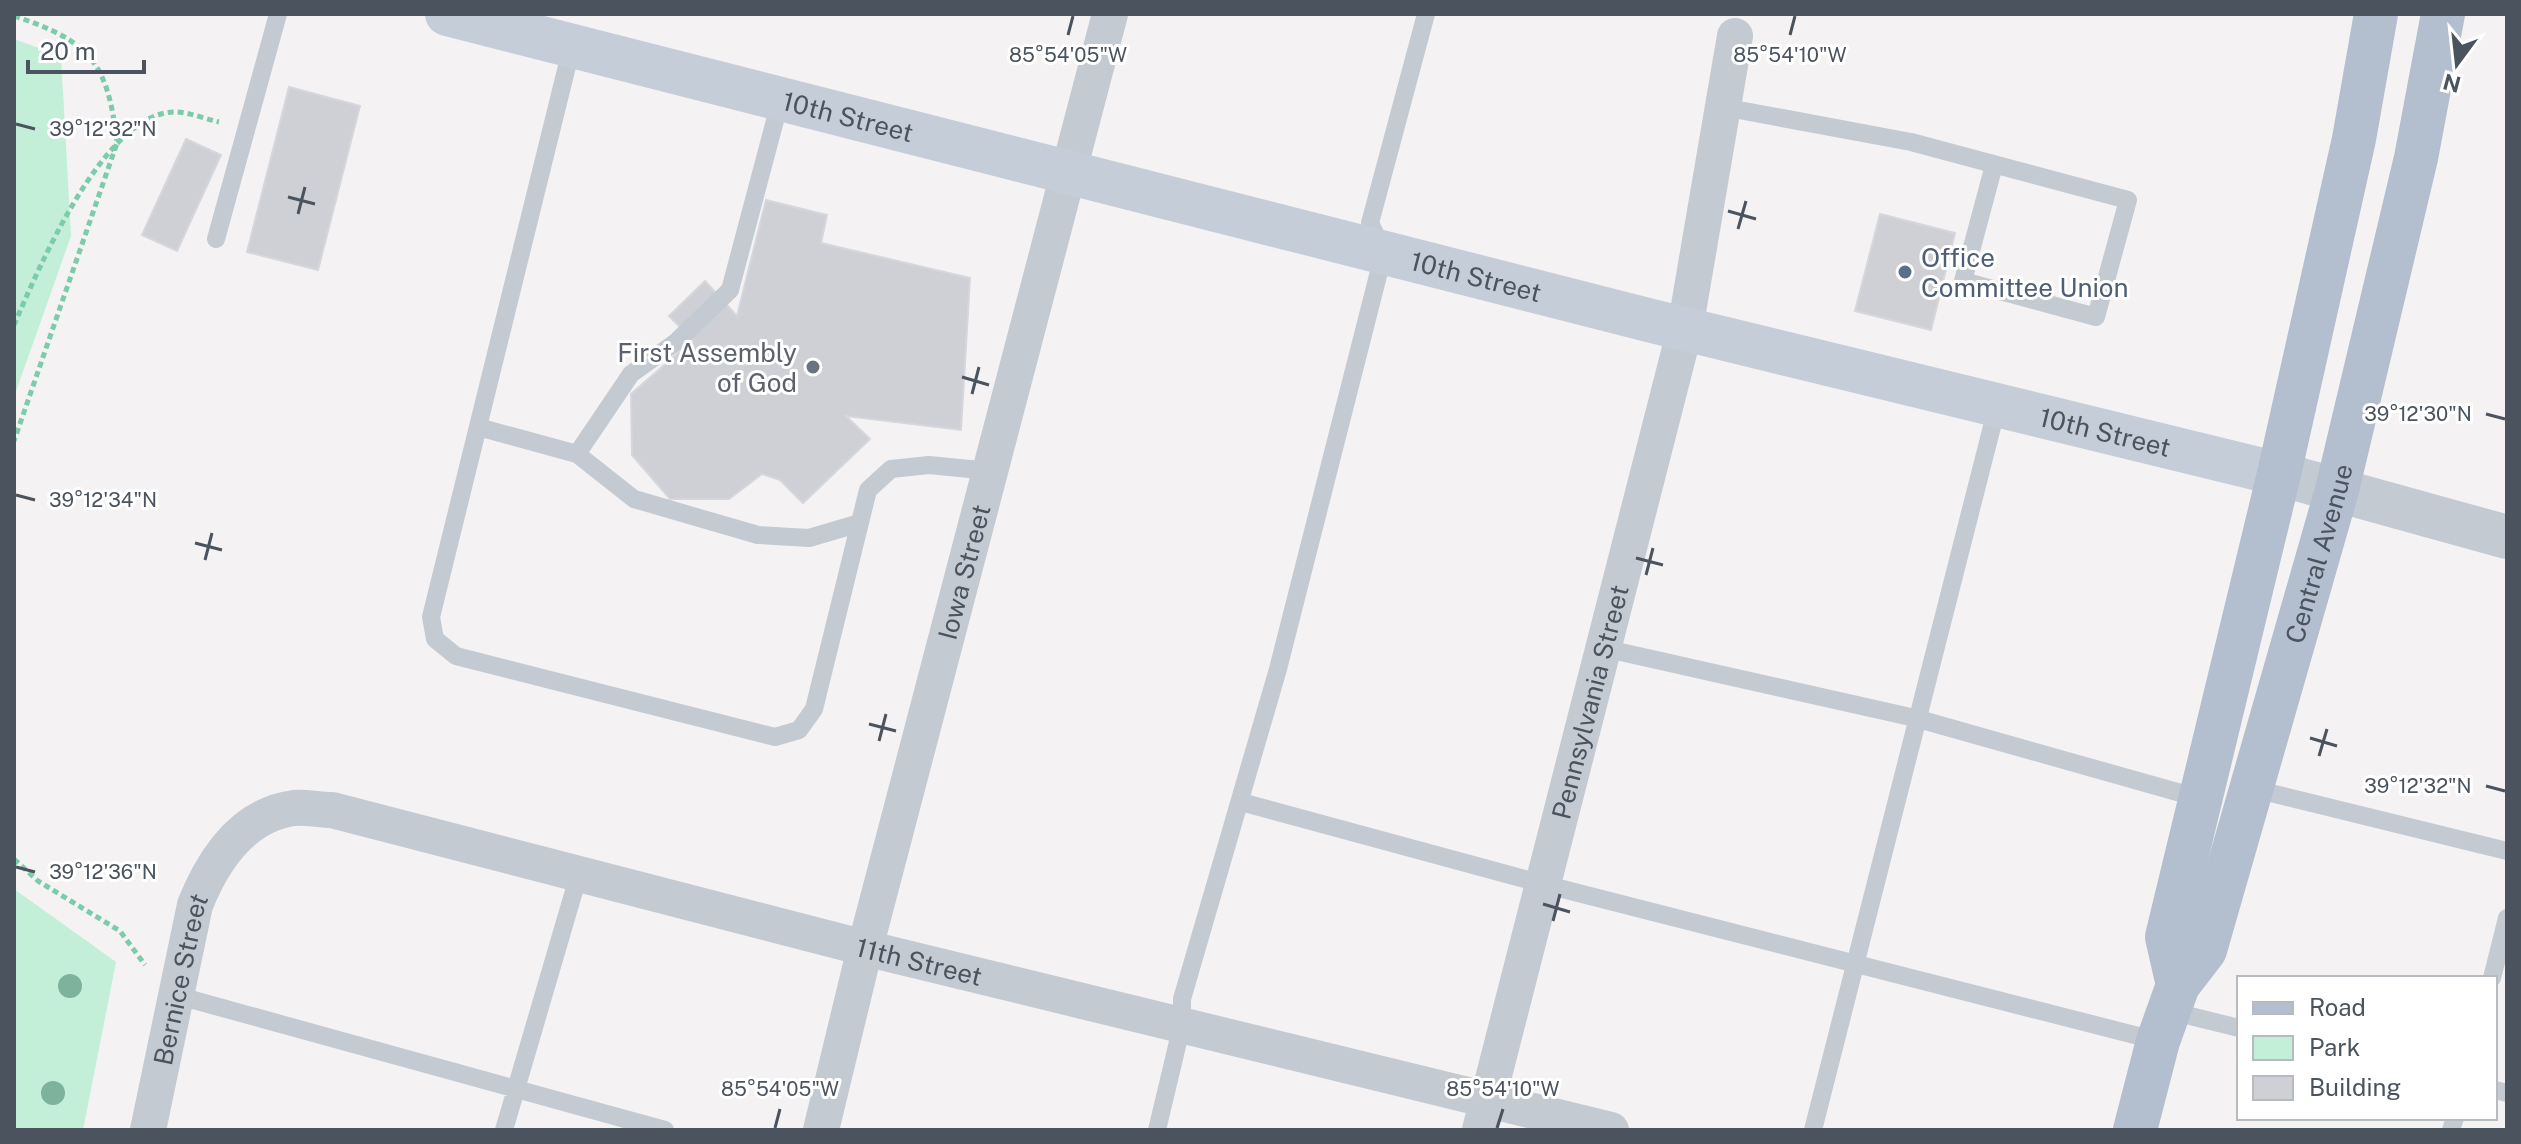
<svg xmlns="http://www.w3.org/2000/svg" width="2521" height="1144" viewBox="0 0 2521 1144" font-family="'Public Sans',sans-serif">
<rect width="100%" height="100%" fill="#f4f2f2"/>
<path fill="#c3eed8" d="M14,39L61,56L71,236L14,397Z
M14,889L116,962L83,1130H14Z"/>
<path fill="#cfd0d5" stroke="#d6d7dc" stroke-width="2" d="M289,87L360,106L318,270L247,252Z
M186,139L221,155L177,251L142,235Z
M766,200L827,215L821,243L970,278L961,430L846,416L870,439L803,503L780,480L762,474L729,499H670L632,455L631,394L693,340L669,316L705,281L737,316Z
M1880,214L1955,233L1931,330L1855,311Z"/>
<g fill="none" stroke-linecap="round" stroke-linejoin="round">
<path stroke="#7ccbab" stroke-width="5" stroke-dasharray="6 4" stroke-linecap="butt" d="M14,16C90,41 108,62 117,143L14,441
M14,325C38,270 105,109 177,112C191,113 206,119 219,122
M14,859L38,881L120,931L145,965"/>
<path stroke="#c3cad2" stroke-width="18" d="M572,46L431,617L435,639L456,656L775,737L799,730L814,709L868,490L891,469L929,465L990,471
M1723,107L1911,142L2128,200L2096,317L1963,281L1994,165
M216,239L278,14
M478,427L577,454L634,499L758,535L809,538L860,523
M577,454L631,374L676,342L730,290L781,98
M1603,648L1915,718L2202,799
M2250,788L2507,851
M1241,802L1543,884L2158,1041
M2492,978L2507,918
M179,996L665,1130
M2170,1011L2239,1028
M2495,1090L2507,1093
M504,1130L579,874
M1157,1130L1182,1025V999L1278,669L1384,252L1370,223L1426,14
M1813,1130L1997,407
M2451,1130L2455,1118"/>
<g stroke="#c3cad2" stroke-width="36">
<path id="s1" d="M148,1130L195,905C213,860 242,815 294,808C306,807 320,810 332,810L865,948L1611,1130"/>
<path id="s2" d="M821,1130L865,948L1110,14"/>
<path id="s3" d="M1480,1130L1685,329L1735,36"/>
</g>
<path stroke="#c3cad2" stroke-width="44" d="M2279,474L2507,537"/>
<path stroke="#c5cdd9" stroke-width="44" id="s4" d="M447,14L1652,321L2279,474"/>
<g stroke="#b3bece" stroke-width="44">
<path d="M2178,985L2167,937L2279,474L2354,139L2376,14"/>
<path id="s5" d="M2135,1130L2158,1041L2178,985L2205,950L2337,490L2416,158L2443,14"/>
</g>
</g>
<g fill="#7db29c">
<circle cx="70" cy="986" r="12"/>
<circle cx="53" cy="1093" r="12"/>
</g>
<path fill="none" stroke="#4a535e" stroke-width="3" d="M1068,35L1073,16M1790,35L1795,16M16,124L35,129M288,197L315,204M1728,211L1756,219M298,214L305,187M1738,229L1746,201M962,377L989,385M972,394L979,367M2486,414L2505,419M16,495L35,500M195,543L222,550M1636,558L1663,565M205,560L212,533M1646,575L1653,548M869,724L896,731M2310,738L2337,746M879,741L886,714M2319,756L2327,729M2486,786L2505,791M16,867L35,872M1543,904L1570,912M1553,921L1560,894M775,1128L780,1109M1497,1128L1503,1109"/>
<circle fill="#5c6f8a" stroke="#fff" stroke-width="3" cx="1905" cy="272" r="8"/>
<circle fill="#6b7280" stroke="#fff" stroke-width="3" cx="813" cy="367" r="8"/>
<g text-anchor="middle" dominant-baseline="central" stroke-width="6" stroke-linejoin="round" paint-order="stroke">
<g font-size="26" fill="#4a535e" stroke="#fff">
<text stroke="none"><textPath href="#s4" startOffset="414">10th Street</textPath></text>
<text stroke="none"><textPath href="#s4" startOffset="1062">10th Street</textPath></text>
<text stroke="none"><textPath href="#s4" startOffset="1710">10th Street</textPath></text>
<text stroke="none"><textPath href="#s5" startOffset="608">Central Avenue</textPath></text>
<text stroke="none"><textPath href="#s2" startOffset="576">Iowa Street</textPath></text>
<text stroke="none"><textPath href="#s3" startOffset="442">Pennsylvania Street</textPath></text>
<text stroke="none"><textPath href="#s1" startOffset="1020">11th Street</textPath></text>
<text stroke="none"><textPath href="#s1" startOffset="154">Bernice Street</textPath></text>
</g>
<g font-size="26" fill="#4e5e75" stroke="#fff" text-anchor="start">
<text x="1921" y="257">Office<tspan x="1921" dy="30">Committee Union</tspan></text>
</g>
<g font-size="26" fill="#5b616d" stroke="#fff" text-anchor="end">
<text x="797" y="352">First Assembly<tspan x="797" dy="30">of God</tspan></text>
</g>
</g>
<g font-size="20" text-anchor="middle" fill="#4a535e" stroke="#fff" stroke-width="6" stroke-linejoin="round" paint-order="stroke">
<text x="1068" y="62">85°54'05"W</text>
<text x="1790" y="62">85°54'10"W</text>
<text x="103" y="136">39°12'32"N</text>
<text x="2418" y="421">39°12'30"N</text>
<text x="103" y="507">39°12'34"N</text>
<text x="2418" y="793">39°12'32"N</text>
<text x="103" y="879">39°12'36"N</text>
<text x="780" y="1096">85°54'05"W</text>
<text x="1503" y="1096">85°54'10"W</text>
</g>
<rect width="2521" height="1144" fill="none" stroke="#4a535e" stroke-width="32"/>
<rect x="2237" y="976" width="260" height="144" fill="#ffffff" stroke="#b7babf" stroke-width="2"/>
<rect x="2253" y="1002" width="40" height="12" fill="#b3bece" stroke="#b7babf" stroke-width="2"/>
<text x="2309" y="1016" font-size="24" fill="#4a535e">Road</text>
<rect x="2253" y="1036" width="40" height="24" fill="#c3eed8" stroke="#b7babf" stroke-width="2"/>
<text x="2309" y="1056" font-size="24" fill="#4a535e">Park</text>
<rect x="2253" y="1076" width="40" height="24" fill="#cfd0d5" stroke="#b7babf" stroke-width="2"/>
<text x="2309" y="1096" font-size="24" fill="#4a535e">Building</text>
<g transform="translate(2457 64) rotate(195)" stroke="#ffffff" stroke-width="6" paint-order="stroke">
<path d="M0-6L14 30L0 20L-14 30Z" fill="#4a535e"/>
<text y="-12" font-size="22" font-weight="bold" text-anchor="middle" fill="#4a535e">N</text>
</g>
<path d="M28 60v12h116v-12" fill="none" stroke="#4a535e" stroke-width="4"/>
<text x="40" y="60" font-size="24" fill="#4a535e" stroke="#ffffff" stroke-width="6" paint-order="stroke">20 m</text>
</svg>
